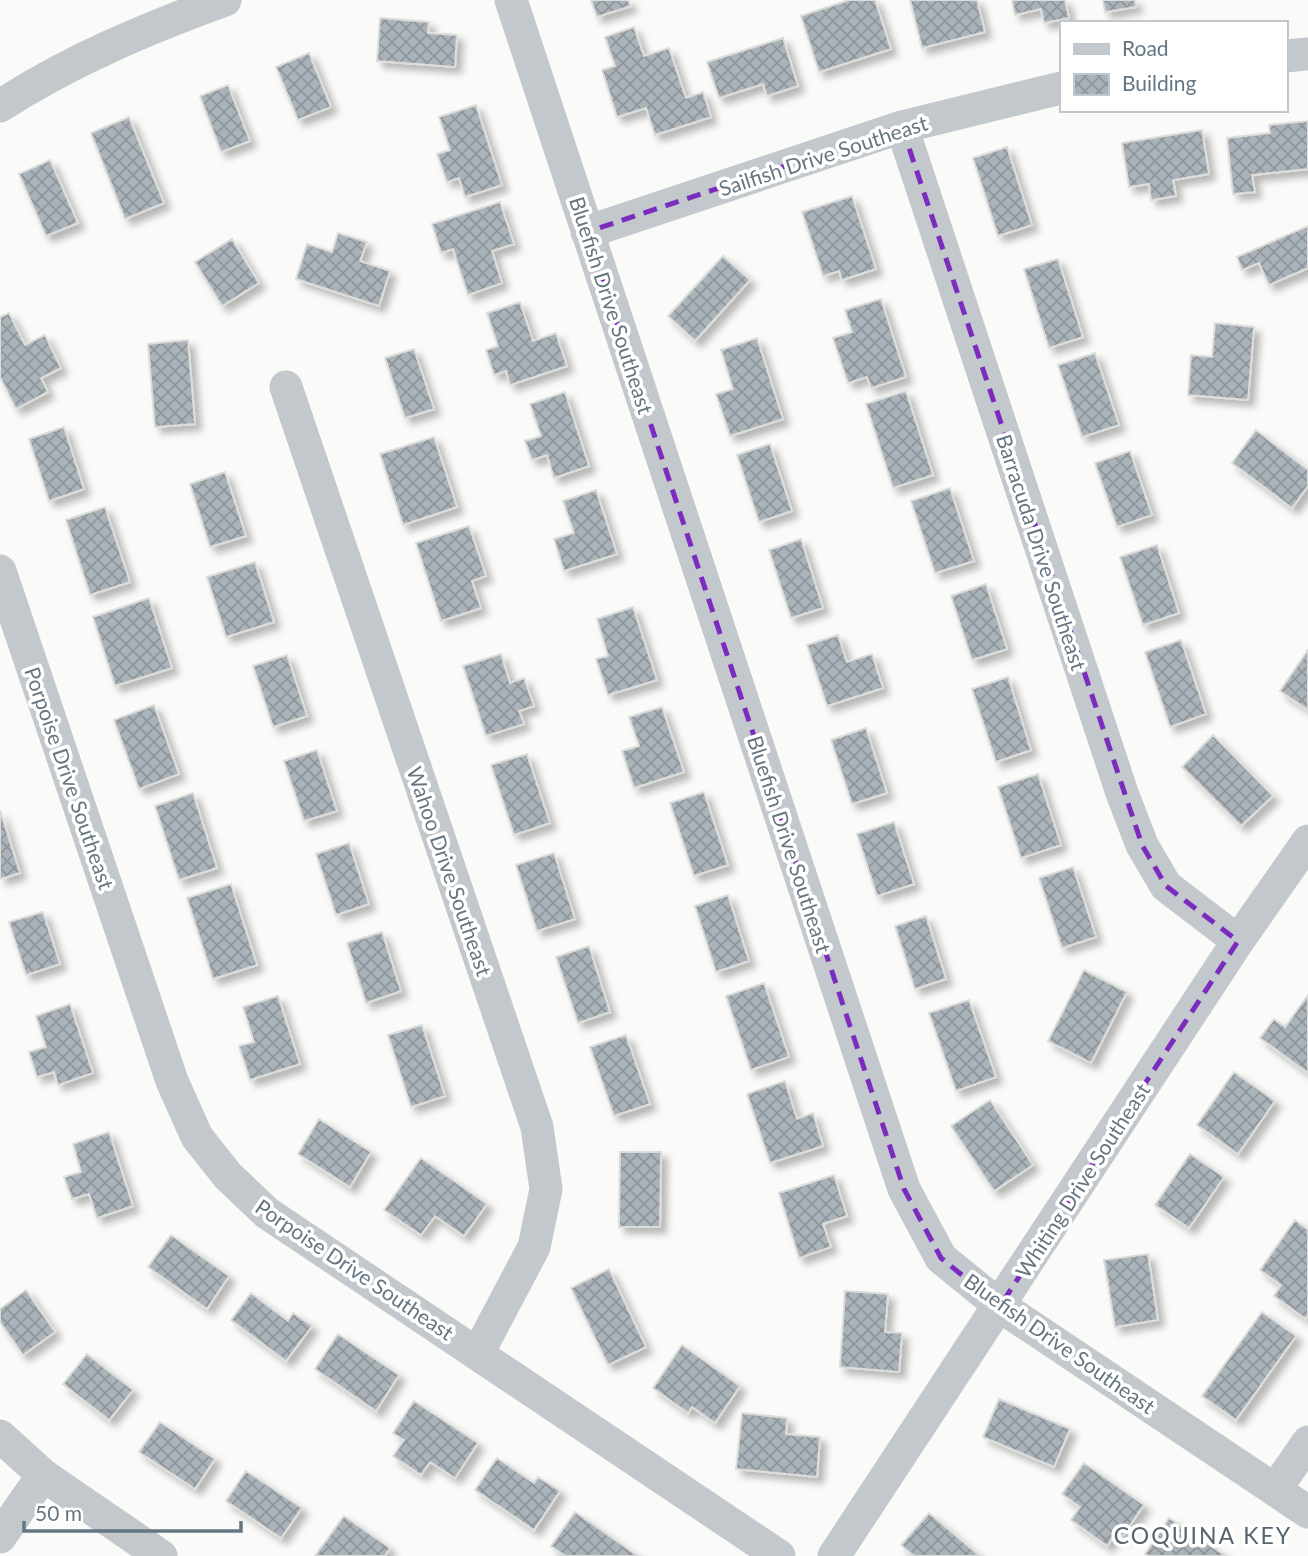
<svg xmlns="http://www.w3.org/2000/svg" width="1308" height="1556" viewBox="0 0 1308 1556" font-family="Lato,sans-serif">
<defs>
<pattern id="building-cross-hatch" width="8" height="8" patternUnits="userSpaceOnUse" patternTransform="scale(1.75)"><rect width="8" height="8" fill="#aab3b9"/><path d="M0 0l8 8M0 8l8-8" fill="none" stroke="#8e969c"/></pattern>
<filter id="shadow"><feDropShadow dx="6" dy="6" stdDeviation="3.5" flood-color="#0004"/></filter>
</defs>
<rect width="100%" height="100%" fill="#fafaf8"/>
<path fill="url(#building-cross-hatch)" stroke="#dcdcda" stroke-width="2" filter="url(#shadow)" d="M591,0H628L631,6L597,17Z
M849,0H875L891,49L819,72L801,16Z
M910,0H977L985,32L922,48Z
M1012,0H1065L1069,18L1044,23L1041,9L1015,15Z
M1103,0H1135L1136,7L1105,12Z
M380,18L429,22L428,33L457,35L455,67L377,61Z
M634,27L644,56L669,48L686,98L703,92L711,117L655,135L646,108L617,117L602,70L615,66L605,37Z
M783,38L798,86L767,96L763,84L719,98L707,62Z
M309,53L331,107L298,120L276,67Z
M228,85L250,141L221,152L200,96Z
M476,105L502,185L465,197L459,178L447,182L437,154L450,150L439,117Z
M129,117L164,203L125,219L91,133Z
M1308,121V169L1252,175L1255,192L1233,194L1227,138L1270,133L1269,125Z
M1202,130L1209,174L1173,180L1176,196L1151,200L1149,184L1129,187L1122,143Z
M1007,147L1032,225L998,236L973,158Z
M50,160L78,223L46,236L19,174Z
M852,196L876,269L842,280L839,271L823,276L802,212Z
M500,202L514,244L492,251L502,283L468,295L453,249L441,253L432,224Z
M1308,226V268L1269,285L1259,263L1242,270L1237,257Z
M338,233L367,242L360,261L390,271L379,306L296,279L307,244L332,252Z
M232,239L259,283L222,306L195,262Z
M723,256L750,280L695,341L668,316Z
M1058,259L1083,337L1049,348L1024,269Z
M881,299L906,377L871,388L867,377L848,383L833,338L852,332L845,310Z
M520,302L533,341L556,333L567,366L510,385L506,371L494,375L486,350L498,346L487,313Z
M9,313L25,345L45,335L61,368L41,378L48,392L16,409L0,377V317Z
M1215,323L1254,327L1248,400L1188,395L1191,355L1212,357Z
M757,338L783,419L730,436L716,394L733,389L721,350Z
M188,340L195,424L155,427L148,344Z
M414,349L434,409L405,418L385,358Z
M1095,353L1119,425L1082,437L1058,365Z
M906,391L933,475L893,488L866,404Z
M565,392L589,466L554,478L547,455L532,460L525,441L541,436L530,404Z
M64,427L84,489L49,501L29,439Z
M1256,430L1308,470V486L1292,508L1232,463Z
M434,437L457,507L403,525L380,454Z
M770,444L792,511L759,522L737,455Z
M1130,451L1152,515L1117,527L1095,463Z
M225,472L246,536L210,547L190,484Z
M950,488L974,561L935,573L911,501Z
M596,490L617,554L564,571L554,539L574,533L563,501Z
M105,507L130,582L90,595L66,520Z
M469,526L486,576L472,581L481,608L441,621L416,543Z
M801,539L823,608L791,618L769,550Z
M1157,545L1179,613L1143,625L1120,557Z
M255,562L274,622L226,637L207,577Z
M986,584L1007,649L972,660L951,596Z
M149,598L172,668L115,686L93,617Z
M633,607L657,680L608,695L596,659L608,656L597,619Z
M838,635L847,662L872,654L883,688L827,706L807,645Z
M1181,640L1206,714L1170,727L1145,652Z
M1308,650V710L1280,691Z
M501,654L510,683L524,678L534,706L519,711L524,724L486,736L463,666Z
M287,655L307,716L273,727L253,666Z
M1008,677L1031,750L996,762L972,689Z
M154,705L179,774L139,789L114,720Z
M662,707L684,772L634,788L622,751L639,746L629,717Z
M866,728L887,793L852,804L831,740Z
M1213,735L1273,796L1241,826L1182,767Z
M317,750L337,811L304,821L284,761Z
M527,754L550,823L514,835L491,765Z
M1038,774L1061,845L1021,858L998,787Z
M704,792L728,865L694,876L670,803Z
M193,793L217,868L179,880L155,806Z
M0,810L20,873L0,879Z
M894,822L914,884L877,896L857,834Z
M349,843L369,904L336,915L316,854Z
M554,853L575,919L537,931L516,865Z
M1073,867L1096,937L1062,948L1039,878Z
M231,884L257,965L213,979L187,898Z
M728,895L749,961L716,972L695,906Z
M43,912L60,964L26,975L9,922Z
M926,916L946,979L915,989L895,926Z
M382,932L401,991L366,1003L347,943Z
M589,946L610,1012L578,1023L556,957Z
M1084,970L1127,992L1091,1063L1048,1041Z
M764,983L789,1057L751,1070L726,996Z
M1308,995V1073L1260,1038L1274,1019L1285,1027Z
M278,996L300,1064L250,1080L239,1046L254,1042L243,1007Z
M969,1000L996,1077L956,1091L929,1013Z
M70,1004L93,1073L58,1085L54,1072L37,1077L29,1052L46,1047L36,1016Z
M422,1025L445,1096L411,1107L388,1035Z
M626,1035L650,1104L614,1116L590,1047Z
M1234,1072L1275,1101L1238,1154L1197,1125Z
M785,1081L797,1119L813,1113L823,1146L770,1163L747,1094Z
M990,1100L1033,1165L994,1191L951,1126Z
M319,1119L371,1152L350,1187L298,1154Z
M109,1132L133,1206L97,1218L89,1194L72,1199L64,1177L81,1172L73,1144Z
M620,1152H661L660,1227H619Z
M1190,1154L1224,1177L1189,1228L1155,1205Z
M421,1158L487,1204L464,1236L435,1216L421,1235L384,1210Z
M834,1175L847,1216L823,1224L831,1247L799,1258L779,1193Z
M1295,1220L1308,1230V1315L1306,1319L1274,1296L1281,1285L1260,1270Z
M171,1235L229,1276L207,1309L148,1267Z
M1148,1254L1158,1320L1115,1327L1104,1260Z
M609,1269L646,1347L608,1365L571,1288Z
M26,1290L55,1332L23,1355L0,1322V1309Z
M845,1291L888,1294L885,1332L902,1333L899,1372L840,1367Z
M251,1293L288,1321L293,1313L312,1326L286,1361L231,1320Z
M1262,1312L1296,1336L1236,1420L1202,1396Z
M338,1334L399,1375L376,1411L315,1369Z
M682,1345L740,1386L715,1423L692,1407L688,1413L653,1388Z
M87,1354L133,1390L109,1420L63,1384Z
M999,1399L1070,1429L1054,1467L983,1437Z
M414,1401L478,1443L455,1478L430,1462L421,1475L393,1456L404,1440L393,1433Z
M742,1413L787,1418L786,1434L820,1437L817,1477L736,1469Z
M160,1422L215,1459L195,1489L139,1452Z
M497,1458L534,1483L538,1477L560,1491L534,1530L475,1490Z
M1084,1463L1144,1505L1122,1537L1117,1532L1107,1546L1071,1520L1080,1507L1062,1494Z
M246,1471L302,1508L281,1538L226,1501Z
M575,1512L638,1556H565L551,1546Z
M929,1513L980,1556H914L901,1545Z
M344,1516L390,1548L385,1556H315Z
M1169,1518L1226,1556H1149L1145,1554Z"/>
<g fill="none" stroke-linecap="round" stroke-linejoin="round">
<path stroke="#c3c8cc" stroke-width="33" d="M511,0L904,1189L941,1258L1000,1306L1308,1512
M1285,56L1308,54
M0,106C69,61 148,28 225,0
M902,127L1122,793L1142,845L1166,886L1238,941
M587,232L902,127L1061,88
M286,387L537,1127L546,1189L534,1247L478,1353
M0,571L172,1081L197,1137L228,1176L267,1213L779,1556
M0,1436L43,1475L161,1556
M1275,1490L1308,1442
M0,1537L43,1475
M834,1556L1238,941L1308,841"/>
</g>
<path fill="none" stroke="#7b2cbf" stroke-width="5" stroke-dasharray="14 9" stroke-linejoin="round" d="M902,127L1142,845L1166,886L1238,941L1000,1306L941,1258L904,1189L587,232Z"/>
<g text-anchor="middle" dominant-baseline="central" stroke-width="7" stroke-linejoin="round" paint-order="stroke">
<g font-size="21" fill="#657683" stroke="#fff">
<text transform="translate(823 155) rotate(-18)">Sailfish Drive Southeast</text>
<text transform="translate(612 305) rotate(72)">Bluefish Drive Southeast</text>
<text transform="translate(1042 552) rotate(72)">Barracuda Drive Southeast</text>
<text transform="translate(70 778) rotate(71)">Porpoise Drive Southeast</text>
<text transform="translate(790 844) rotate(72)">Bluefish Drive Southeast</text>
<text transform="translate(450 871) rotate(71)">Wahoo Drive Southeast</text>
<text transform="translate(1082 1180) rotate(-57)">Whiting Drive Southeast</text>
<text transform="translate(355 1269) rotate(34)">Porpoise Drive Southeast</text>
<text transform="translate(1060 1343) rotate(35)">Bluefish Drive Southeast</text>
</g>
<g font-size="23" letter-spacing="2" fill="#57646e" stroke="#fff">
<text x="1203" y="1535">COQUINA KEY</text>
</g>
</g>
<rect x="1060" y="21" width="228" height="91" fill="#ffffff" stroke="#c1c8cd" stroke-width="2"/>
<rect x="1074" y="44" width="35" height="10" fill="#c3c8cc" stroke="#c1c8cd" stroke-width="2"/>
<text x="1122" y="56" font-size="21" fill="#657683">Road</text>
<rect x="1074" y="74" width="35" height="21" fill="url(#building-cross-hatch)" stroke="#c1c8cd" stroke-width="2"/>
<text x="1122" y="91" font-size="21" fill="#657683">Building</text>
<path d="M24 1521v10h217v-10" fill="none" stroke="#657683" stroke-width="3.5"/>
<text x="35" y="1521" font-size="21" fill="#657683" stroke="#ffffff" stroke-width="5" paint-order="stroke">50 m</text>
</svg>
